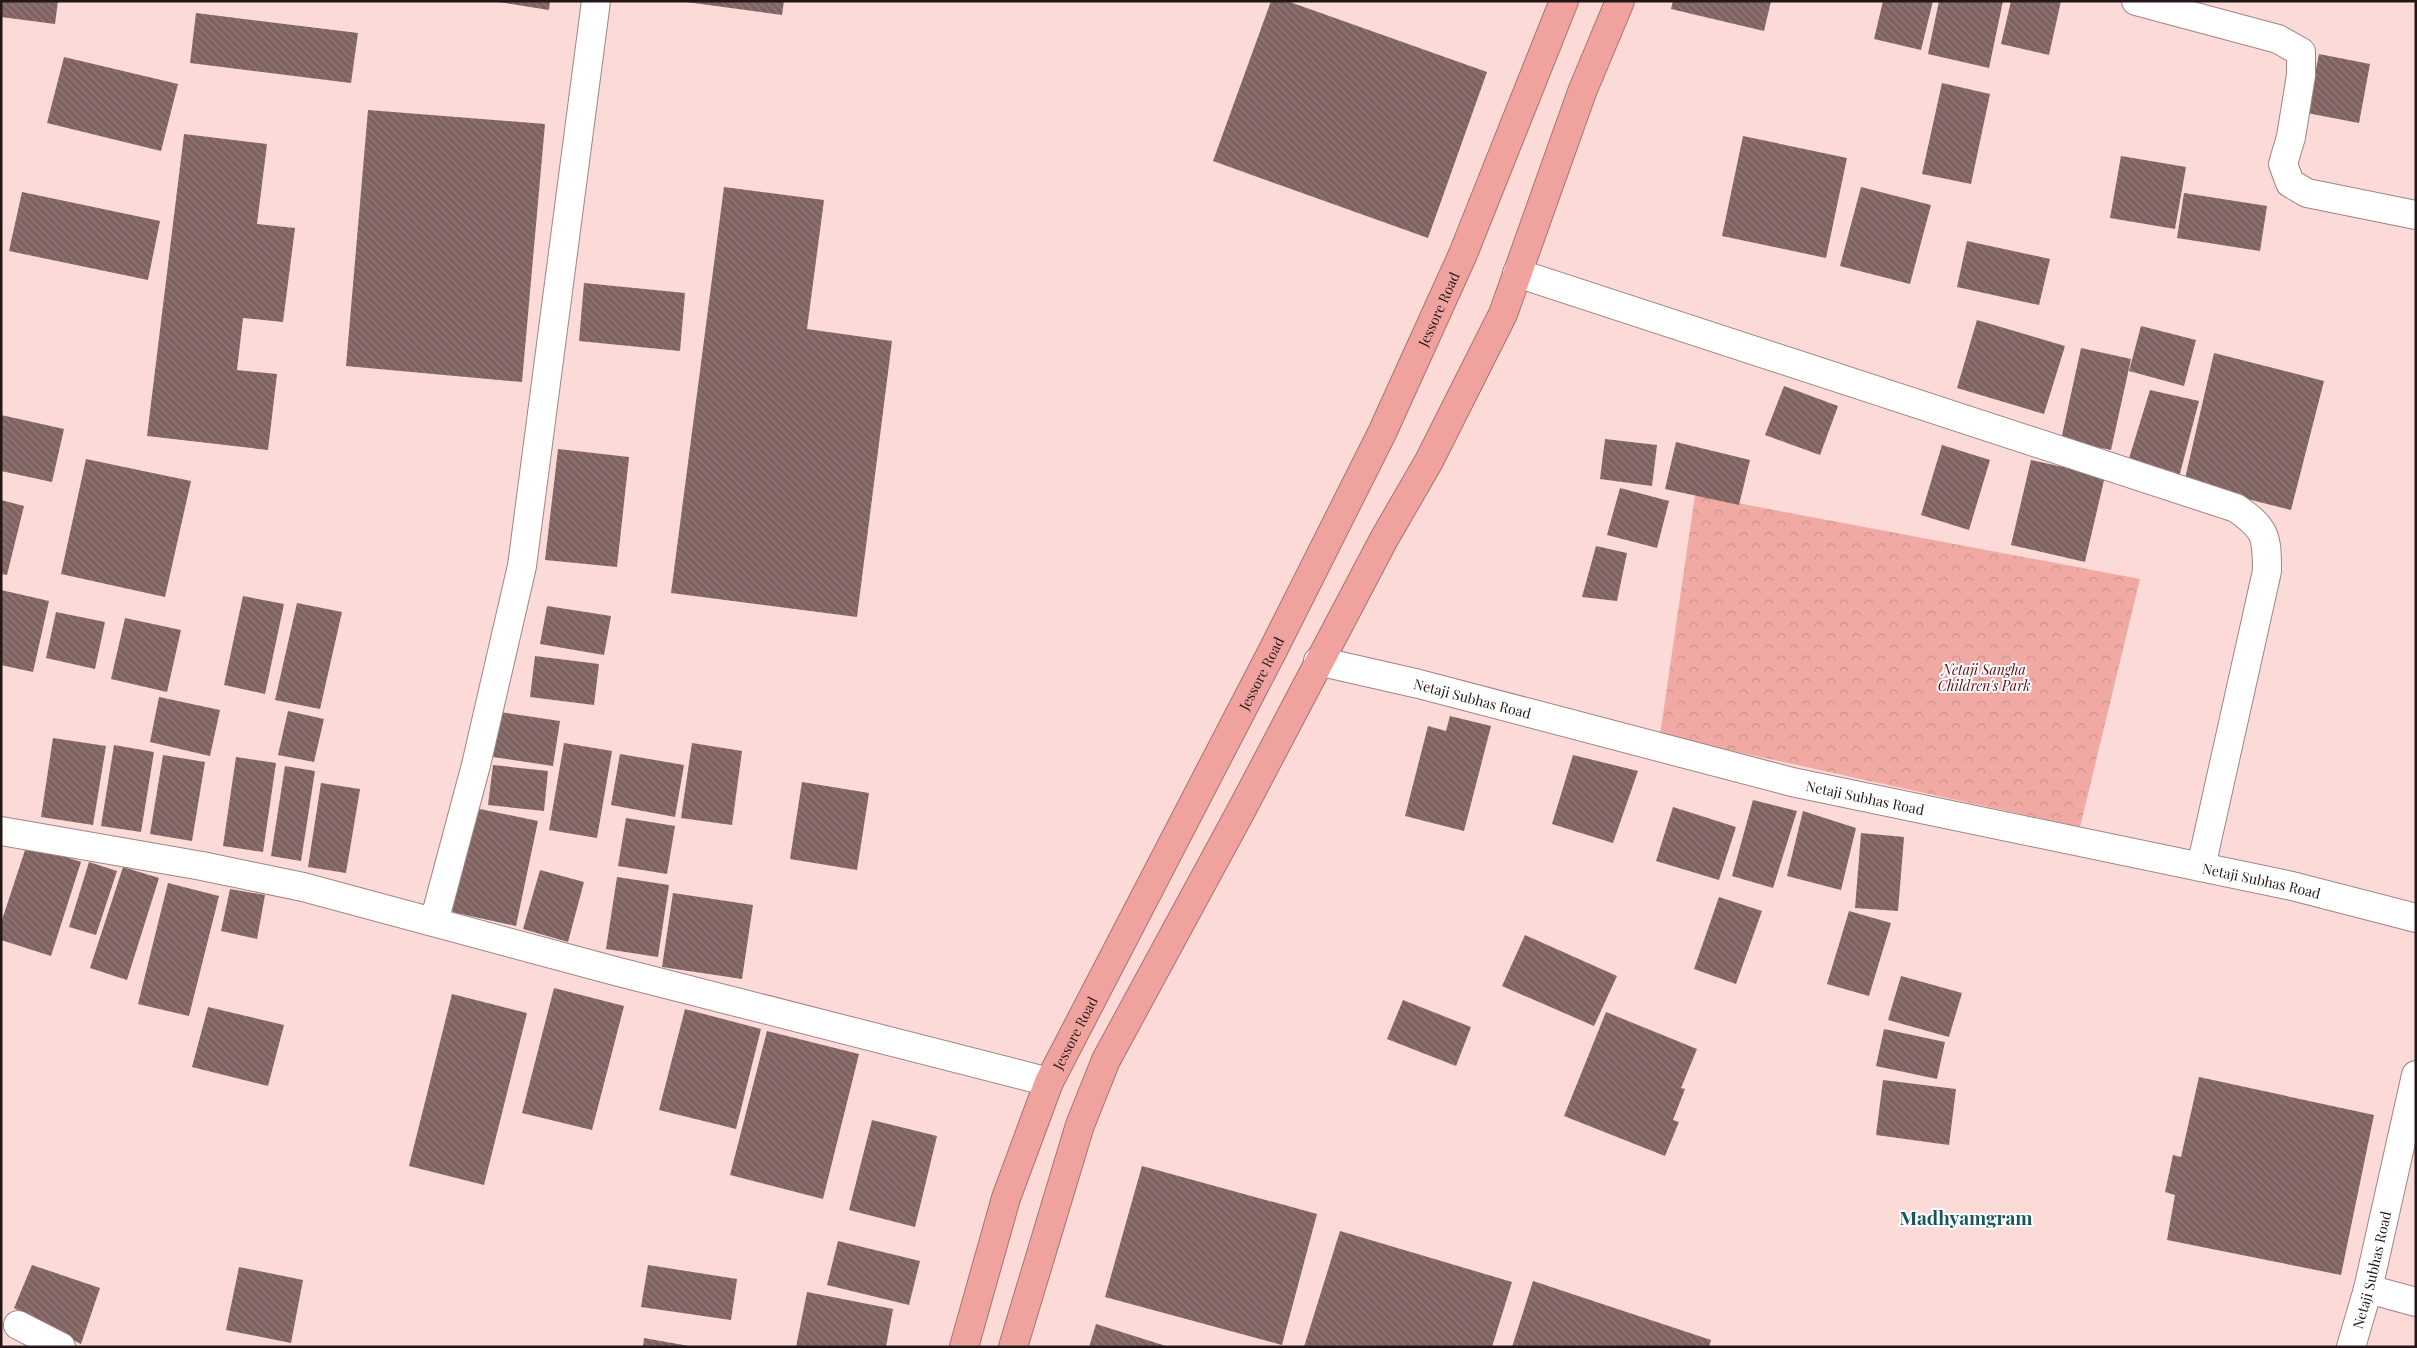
<svg xmlns="http://www.w3.org/2000/svg" width="2417" height="1348" viewBox="0 0 2417 1348" font-family="'Playfair Display',serif">
<defs>
<pattern id="park-crowns" width="20" height="18" patternUnits="userSpaceOnUse" patternTransform="scale(1.25)"><rect width="20" height="18" fill="#f1a9a3"/><path d="M2 6a3 3 0 1 1 6 0M12 15a3 3 0 1 1 6 0" fill="none" stroke="#ce918c"/></pattern>
<pattern id="building-back-hatch" width="6" height="6" patternUnits="userSpaceOnUse" patternTransform="scale(1.25)"><rect width="6" height="6" fill="#7f6260"/><path d="M-1 5l2 2M0 0l6 6M5-1l2 2" fill="none" stroke="#927c7b"/></pattern>
</defs>
<rect width="100%" height="100%" fill="#fbdad7"/>
<path fill="url(#park-crowns)" d="M1695,495L2140,579L2080,827L1660,735Z"/>
<path fill="url(#building-back-hatch)" d="M1,1H58L55,24L1,17Z
M492,1H550L549,10Z
M679,1H784L782,15Z
M1271,1H1287L1487,72L1428,238L1213,161Z
M1673,1H1771L1764,31L1671,9Z
M1883,1H1933L1921,50L1874,39Z
M1939,1H2003L1989,68L1928,54Z
M2011,1H2061L2049,55L2001,44Z
M196,13L358,33L351,83L190,63Z
M2319,54L2370,64L2359,123L2307,113Z
M64,57L178,84L161,151L47,123Z
M1942,83L1990,94L1971,184L1922,174Z
M368,110L545,124L522,382L346,366Z
M184,134L267,144L257,224L295,228L283,322L243,318L237,370L277,374L268,450L147,436Z
M1743,136L1847,158L1826,258L1722,236Z
M2121,156L2186,167L2175,229L2110,218Z
M724,187L824,200L807,329L892,341L857,617L671,593Z
M1861,187L1931,205L1910,284L1840,266Z
M22,192L160,221L148,280L9,251Z
M2184,193L2267,206L2260,251L2177,238Z
M1967,241L2050,259L2039,305L1957,287Z
M584,283L685,293L680,351L579,341Z
M1977,320L2065,346L2044,414L1957,388Z
M2141,326L2196,340L2184,386L2129,371Z
M2081,348L2131,359L2111,450L2061,440Z
M2214,353L2324,381L2291,510L2184,483Z
M1784,386L1838,406L1820,455L1765,435Z
M2150,390L2199,401L2178,481L2127,465Z
M1,415L64,429L52,482L1,471Z
M1605,439L1657,445L1652,486L1600,479Z
M1676,442L1750,460L1739,505L1665,489Z
M1942,445L1990,460L1969,530L1921,515Z
M558,449L629,457L617,567L545,560Z
M86,459L191,481L165,597L61,574Z
M2031,460L2105,476L2085,562L2011,545Z
M1620,488L1669,501L1657,548L1607,535Z
M1,500L24,506L7,575L1,574Z
M1596,546L1627,553L1617,601L1582,597Z
M1,590L49,601L33,672L1,665Z
M243,596L284,604L265,694L224,685Z
M297,603L342,612L320,709L275,700Z
M547,606L611,616L604,655L540,644Z
M56,612L105,622L95,669L46,658Z
M125,618L181,630L167,692L111,679Z
M535,656L599,664L594,705L530,697Z
M159,697L220,710L210,756L150,742Z
M288,711L324,719L314,762L278,755Z
M500,712L560,721L553,766L493,757Z
M1450,716L1491,726L1464,831L1405,816L1428,726L1446,731Z
M53,738L106,746L93,825L41,817Z
M564,743L612,751L597,838L549,830Z
M692,743L742,751L732,825L681,818Z
M114,745L154,752L141,832L101,826Z
M620,754L684,765L675,817L611,805Z
M163,755L205,762L192,841L150,834Z
M1573,755L1638,771L1613,843L1552,824Z
M236,757L276,763L263,852L223,846Z
M493,765L548,771L544,811L488,805Z
M285,766L315,771L301,861L271,856Z
M802,782L869,793L857,870L790,859Z
M321,783L360,789L346,873L308,867Z
M1753,800L1797,811L1773,888L1732,876Z
M1673,807L1736,827L1719,880L1656,861Z
M475,808L538,821L516,926L452,912Z
M1803,811L1856,828L1841,890L1787,876Z
M626,818L675,826L667,874L618,866Z
M1861,833L1904,837L1898,911L1855,908Z
M27,844L81,862L51,956L1,940V923Z
M89,862L117,871L96,935L69,927Z
M123,867L159,878L127,980L90,968Z
M540,870L584,882L568,942L523,929Z
M617,877L669,885L658,957L606,949Z
M168,883L219,896L189,1016L138,1004Z
M230,889L265,895L257,939L221,931Z
M673,893L753,905L742,979L662,967Z
M1719,897L1762,911L1736,984L1694,969Z
M1849,911L1891,923L1869,996L1827,984Z
M1525,935L1617,976L1594,1026L1502,986Z
M1901,976L1962,993L1949,1037L1888,1020Z
M554,988L624,1006L592,1130L522,1113Z
M452,994L527,1013L484,1185L409,1166Z
M1403,1000L1471,1027L1456,1066L1387,1039Z
M208,1007L284,1025L268,1086L192,1067Z
M685,1009L761,1029L736,1129L659,1110Z
M1606,1012L1697,1049L1681,1088L1685,1089L1673,1120L1679,1122L1665,1156L1564,1116Z
M1884,1029L1945,1042L1937,1079L1876,1066Z
M767,1031L859,1054L823,1199L730,1175Z
M2199,1077L2374,1115L2341,1275L2167,1240L2175,1195L2165,1192L2173,1155L2181,1157Z
M1883,1080L1956,1089L1949,1145L1876,1135Z
M872,1120L937,1136L915,1227L849,1210Z
M1142,1166L1317,1214L1282,1345L1105,1297Z
M1340,1231L1512,1282L1492,1347H1304Z
M838,1241L920,1261L909,1305L827,1285Z
M32,1265L100,1288L81,1344L14,1308Z
M648,1265L737,1279L731,1320L641,1307Z
M239,1267L303,1280L291,1343L226,1330Z
M1533,1281L1711,1340L1709,1347H1512Z
M807,1292L893,1309L886,1347H796Z
M1096,1324L1166,1346V1347H1089Z
M644,1338L689,1346V1347H643Z"/>
<g fill="none" stroke-linecap="round" stroke-linejoin="round">
<defs>
<g id="minor">
<path d="M2136,1L2278,39L2301,52V75L2291,137L2283,164L2290,183L2307,193L2416,215"/>
<path d="M1517,273L2236,508C2266,529 2267,536 2267,571L2201,867"/>
<path id="s1" d="M1318,661L1419,684L1792,782L2292,886L2416,918"/>
<path d="M1,831L202,866L303,887L615,971L1049,1082"/>
<path d="M434,922L476,765L522,566L596,1"/>
<path d="M2368,1289L2416,1302"/>
<path d="M18,1325L61,1347"/>
<path id="s2" d="M2351,1347L2368,1289L2416,1075"/>
</g>
<g id="highway">
<path id="s3" d="M964,1347L1006,1198L1049,1082L1273,650L1382,433L1463,254L1564,1"/>
<path d="M1013,1347L1080,1125L1106,1060L1241,811L1384,539L1429,461L1503,314L1582,92L1620,1"/>
</g>
</defs>
<use href="#minor" stroke="#a18481" stroke-width="30"/>
<use href="#highway" stroke="#a8726e" stroke-width="30"/>
<use href="#minor" stroke="#fff" stroke-width="28"/>
<use href="#highway" stroke="#f0a39e" stroke-width="28"/>
</g>
<g text-anchor="middle" dominant-baseline="central" stroke-width="4" stroke-linejoin="round" paint-order="stroke">
<g font-size="14" fill="#221716" stroke="#fff">
<text stroke="none"><textPath href="#s3" startOffset="1144">Jessore Road</textPath></text>
<text stroke="none"><textPath href="#s3" startOffset="739">Jessore Road</textPath></text>
<text stroke="none"><textPath href="#s1" startOffset="159">Netaji Subhas Road</textPath></text>
<text stroke="none"><textPath href="#s1" startOffset="564">Netaji Subhas Road</textPath></text>
<text stroke="none"><textPath href="#s1" startOffset="969">Netaji Subhas Road</textPath></text>
<text stroke="none"><textPath href="#s3" startOffset="334">Jessore Road</textPath></text>
<text stroke="none"><textPath href="#s2" startOffset="80">Netaji Subhas Road</textPath></text>
</g>
<g font-size="14" font-style="italic" fill="#660811" stroke="#fff">
<text x="1984" y="669">Netaji Sangha<tspan x="1984" dy="16">Children's Park</tspan></text>
</g>
<g font-size="19" font-weight="bold" fill="#19555a" stroke="#fff">
<text x="1966" y="1217">Madhyamgram</text>
</g>
</g>
<rect width="2417" height="1348" fill="none" stroke="#221716" stroke-width="5"/>
</svg>
